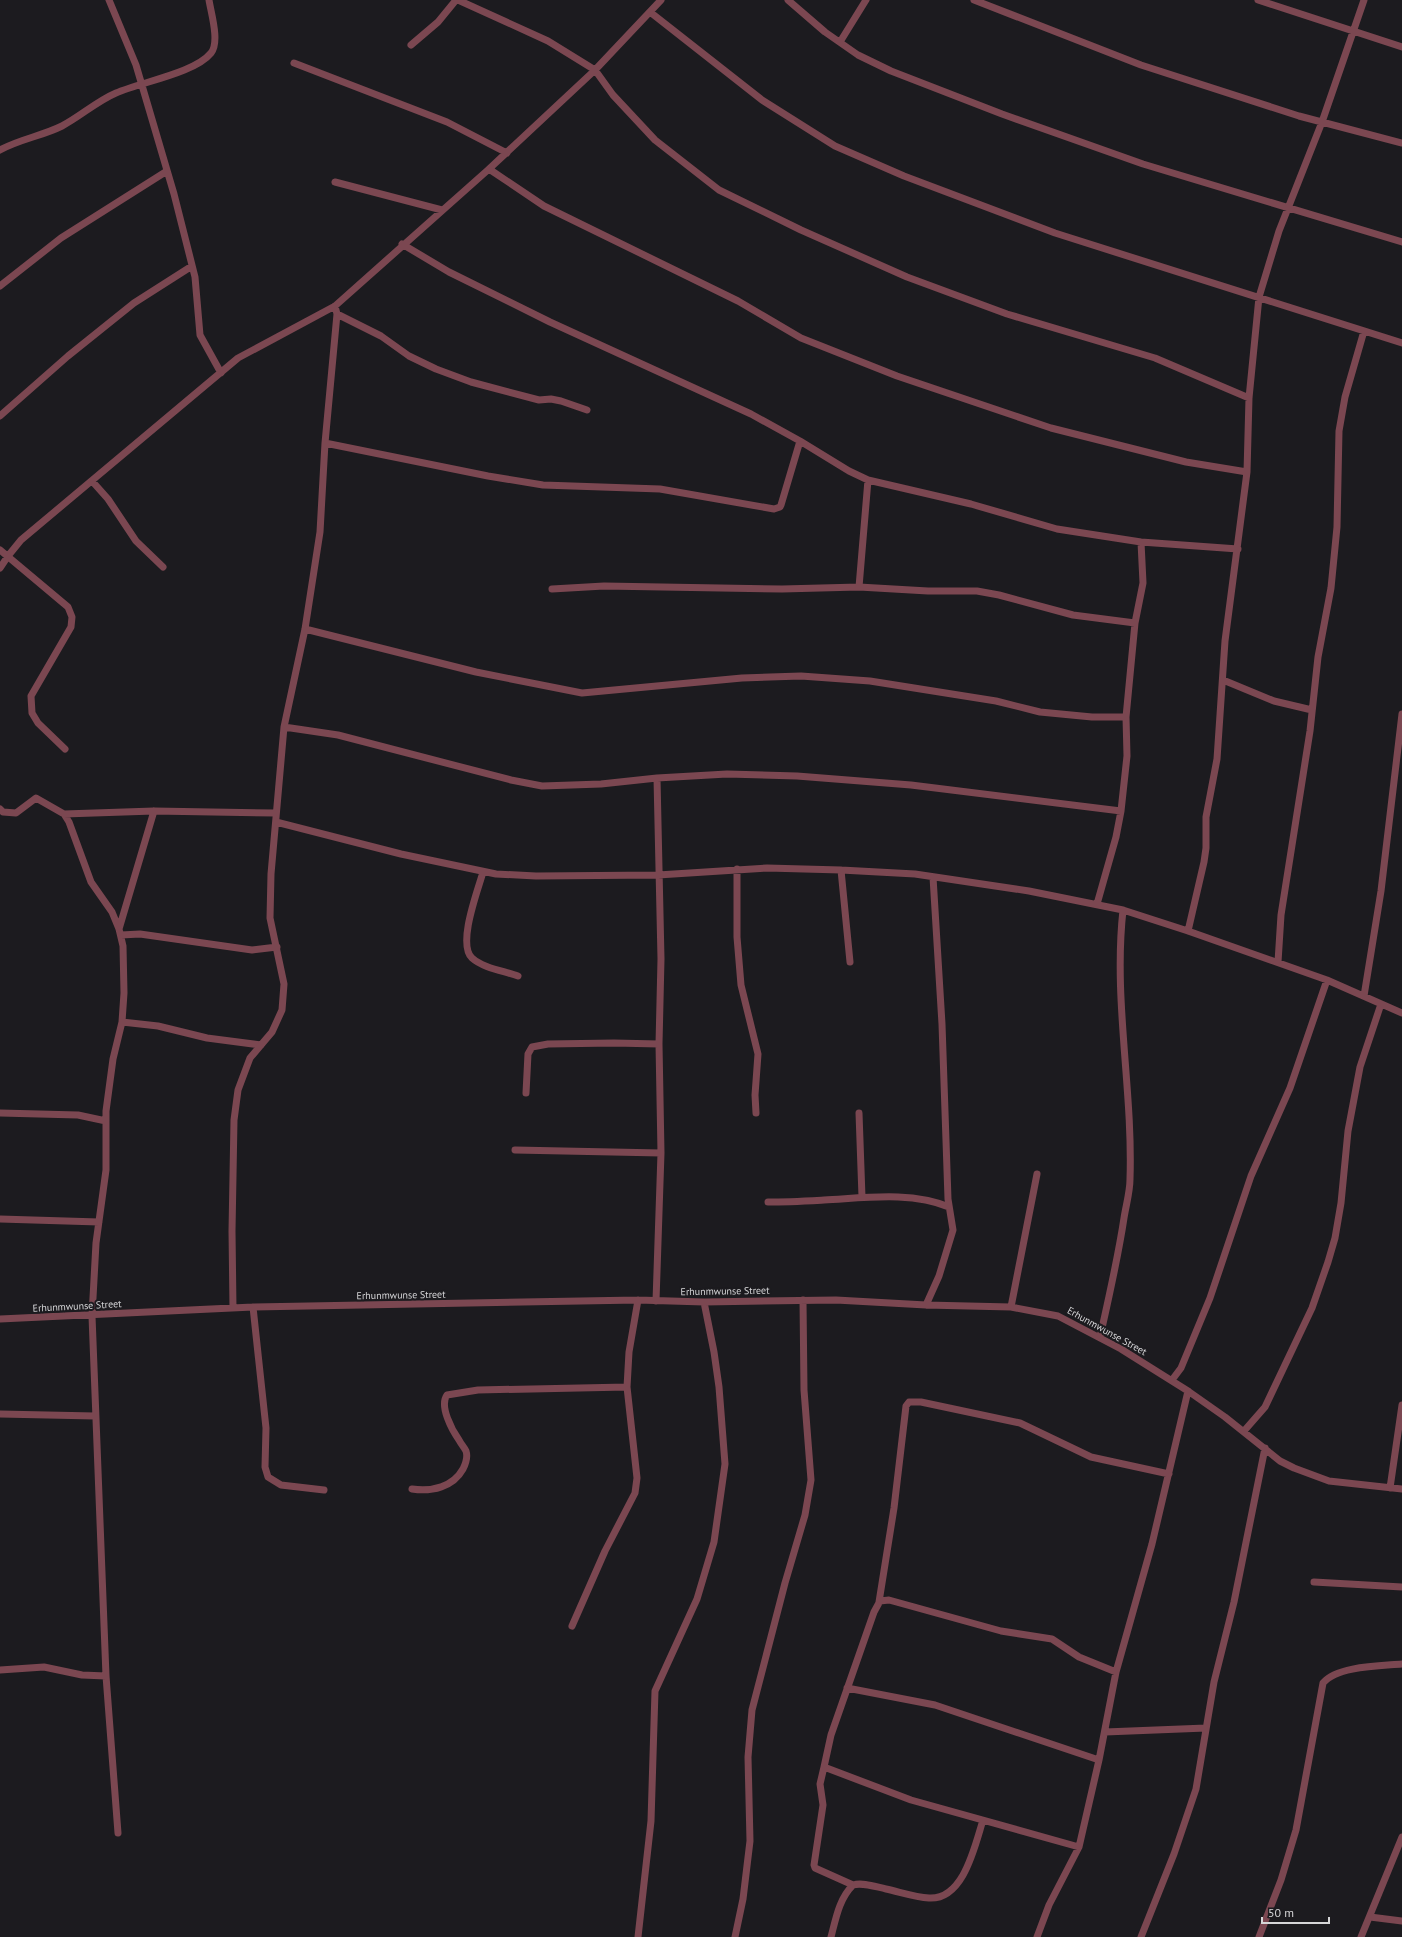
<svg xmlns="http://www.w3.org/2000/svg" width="1402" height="1937" viewBox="0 0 1402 1937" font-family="'PT Sans',sans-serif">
<rect width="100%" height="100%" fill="#1c1b1f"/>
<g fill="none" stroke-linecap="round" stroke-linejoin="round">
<path stroke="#7b4751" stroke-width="7" d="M109,0L136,65L174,194L195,277L200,335L221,373
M458,0L548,41L595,70L613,95L655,140L719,190L801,230L907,277L1007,314L1155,358L1249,398
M788,0L825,32L858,55L891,71L1002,114L1143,164L1402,242
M974,0L1141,65L1299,116L1402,143
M1258,0L1402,47
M650,12L762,100L835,146L904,176L1055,233L1402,343
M840,42L866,0
M411,45L438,22L456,0
M294,63L447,122L507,153
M0,150C20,139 42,136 62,126C81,116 97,101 116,93C141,82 195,73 211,53C220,42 211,13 209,0
M489,169L544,206L738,301L801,338L897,376L1051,428L1186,462L1247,472
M335,182L442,210
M402,244L449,272L550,322L751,414L800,441L849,471L868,480L971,504L1057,529L1141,542L1238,549
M0,286L61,238L167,171
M337,314L381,336L409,356L436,369L471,382L539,400L551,399L561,401L587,410
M0,416L68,356L134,303L192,266
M325,443L488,476L543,485L660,489L774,509L780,507L781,505L800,441
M92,481L108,499L136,541L163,567
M0,550L68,607L72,617L71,627L31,696L32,713L38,723L65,749
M0,568L8,556L21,540L238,358L335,306L489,169L595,70L661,0
M859,587L868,480
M552,589L604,586L782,589L859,587L928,591H977L999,595L1073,615L1135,623
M305,629L476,672L582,693L742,678L801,676L870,681L996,701L1040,712L1092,717H1126
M1223,680L1274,701L1312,710
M284,727L338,735L511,780L542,786L601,784L657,778L727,774L797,776L911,785L1121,811
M0,809L3,812L16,813L36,798L64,814L154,811L276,813
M64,814L69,822L91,882L112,912L119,929L123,946L124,993L122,1022L113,1059L106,1111V1170L96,1243L92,1316L106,1676L118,1833
M276,822L401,854L496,874L536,876L658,875L767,868L841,870L915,874L1029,891L1123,910L1188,931L1327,980L1402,1013
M737,869V937L741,985L758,1054L755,1095L756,1113
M841,870L850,962
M483,872C478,890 457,944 472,958C483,968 504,971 518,976
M1097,904L1116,837L1121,811L1127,756L1126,717L1135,623L1143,583L1141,542
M119,929L154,811
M1188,931L1204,862L1206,848V817L1217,759L1225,641L1247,472L1249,398L1259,297L1279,231L1322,122L1364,0
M121,935L140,934L252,950L277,947
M1278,962L1281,915L1310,731L1318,657L1331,588L1337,527L1339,431L1345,397L1364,331
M1364,996L1381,891L1402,714
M122,1022L158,1026L207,1038L261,1045
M526,1093L528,1054L532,1047L548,1044L614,1043L659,1044
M0,1113L78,1115L106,1121
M859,1113L862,1197
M515,1150L661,1153
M768,1202C787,1202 805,1201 824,1200C864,1198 911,1191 949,1207
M0,1219L99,1222
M656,1301L661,1153L659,1044L661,959L657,778
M926,1305L939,1276L953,1230L948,1199L942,1024L933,877
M253,1307L266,1428L265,1467L268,1477L281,1485L324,1490
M1011,1307L1037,1174
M233,1308L232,1231L234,1120L238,1090L250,1058L272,1032L282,1010L284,984L270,918L271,874L284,727L305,629L320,532L325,443L337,314L335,306
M0,1319L253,1307L638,1300L704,1302L836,1300L926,1305L1011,1307L1058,1316L1121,1349L1188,1391L1225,1417L1280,1461L1294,1468L1329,1481L1402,1489
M1100,1337C1109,1297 1118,1258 1124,1218C1126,1205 1130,1192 1130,1179C1133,1089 1113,1000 1123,910
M1172,1380L1181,1368L1210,1298L1251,1176L1290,1088L1327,980
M0,1414L95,1416
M1244,1431L1265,1407L1312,1308L1328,1262L1335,1238L1341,1203L1348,1131L1360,1067L1381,1004
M1390,1488L1402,1405
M412,1489C432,1492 453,1487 463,1469C466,1463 468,1457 466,1451C464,1447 461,1444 459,1440C452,1430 439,1406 447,1395L478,1390L627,1387
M1314,1582L1402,1587
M879,1602L894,1508L906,1406L909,1402H921L1020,1423L1091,1457L1169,1474
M572,1626L605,1551L635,1493L637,1478L627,1387L629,1352L638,1300
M0,1670L44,1667L82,1675L106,1676
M847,1688L935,1705L1099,1760
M1105,1732L1206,1728
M824,1767L831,1735L874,1612L880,1601L889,1600L1001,1631L1052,1639L1079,1657L1116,1672
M853,1885L815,1868L814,1865L823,1805L820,1784L824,1767L911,1800L1079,1847
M1370,1917L1402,1921
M638,1937L651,1821L655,1691L697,1599L714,1542L725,1464L719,1387L714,1352L704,1302
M735,1937L743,1899L750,1841L748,1757L752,1710L785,1583L805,1515L811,1480L804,1390L803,1300
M831,1937C836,1918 839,1899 853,1885C863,1882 876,1887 886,1889C900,1892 915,1897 929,1898C964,1900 975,1845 983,1820
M1037,1937L1049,1905L1079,1847L1099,1760L1116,1672L1152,1544L1188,1391
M1141,1937L1174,1854L1196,1789L1214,1682L1234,1602L1265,1448
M1259,1937L1281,1880L1296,1830L1323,1683C1337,1666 1380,1666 1402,1664
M1361,1937L1402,1837"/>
</g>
<g text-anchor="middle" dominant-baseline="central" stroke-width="4" stroke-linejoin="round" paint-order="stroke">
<g font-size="10" fill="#d6d6d8" stroke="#1c1b1f">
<text transform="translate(725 1291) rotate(-1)">Erhunmwunse Street</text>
<text transform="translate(401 1295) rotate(-1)">Erhunmwunse Street</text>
<text transform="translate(77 1306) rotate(-3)">Erhunmwunse Street</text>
<text transform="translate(1107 1331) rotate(29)">Erhunmwunse Street</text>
</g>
</g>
<path d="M1262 1917v6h67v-6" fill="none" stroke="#d6d6d8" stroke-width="2"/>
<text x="1268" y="1917" font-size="12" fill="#d6d6d8" stroke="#1c1b1f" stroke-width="3" paint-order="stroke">50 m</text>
</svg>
